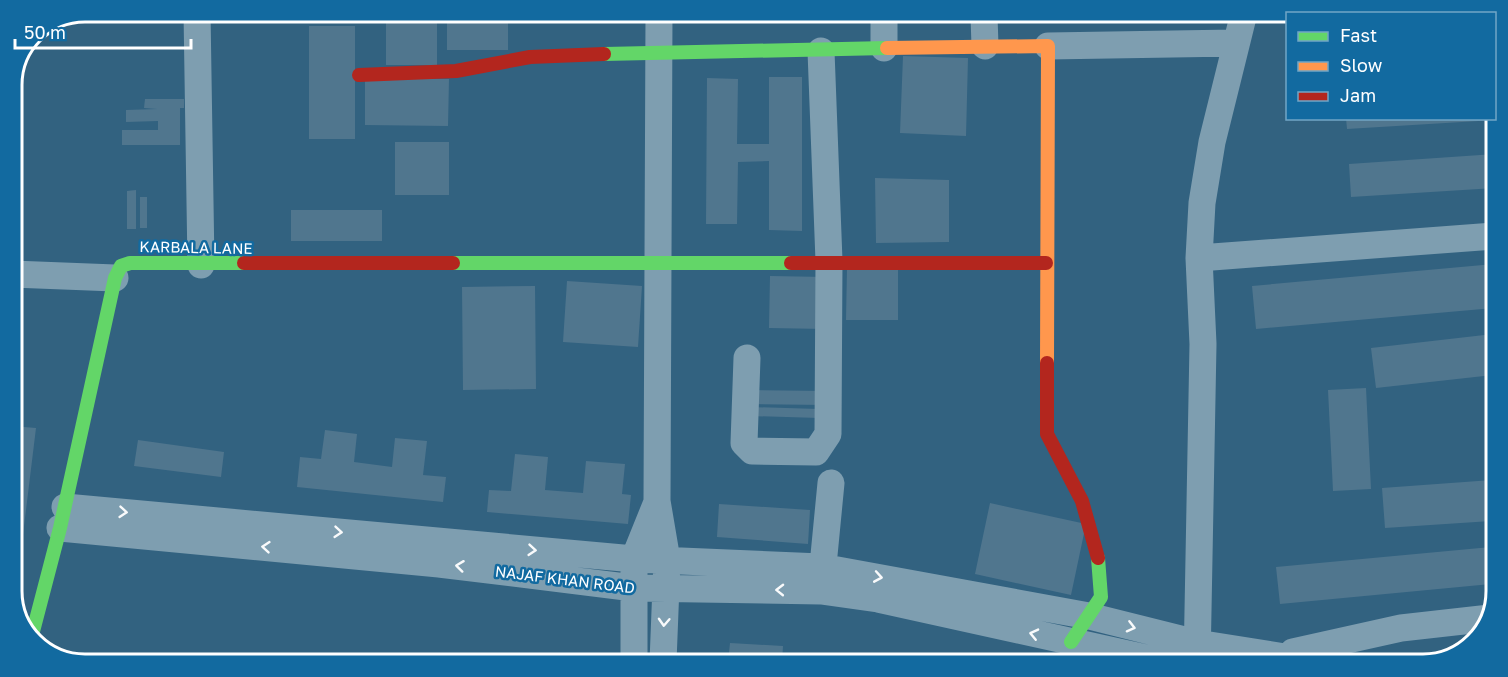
<svg xmlns="http://www.w3.org/2000/svg" width="1508" height="677" viewBox="0 0 1508 677" font-family="'Golos Text',sans-serif">
<rect width="100%" height="100%" fill="#326280"/>
<path fill="#50768e" d="M386,13H437V65H386Z
M447,14H508V50H447Z
M309,26H355V139H309Z
M903,56L968,58L966,136L900,133Z
M769,77H802V231L769,230V161L738,162L737,224H706L707,78L738,79L737,144H769Z
M365,79H449L448,126L365,125Z
M145,99H184V108H180V145H122V130H158V121L126,122V110L157,109L144,108Z
M1346,118H1495V120L1347,129Z
M395,142H449V195H395Z
M1495,154V188L1351,197L1349,164Z
M875,178L949,180V242L876,243Z
M136,190V229H127V191Z
M140,197H147V228H140Z
M291,210H382V241H291Z
M1494,264V308L1256,329L1252,286Z
M847,269H898V320H846Z
M770,276L826,277L825,329L769,328Z
M567,281L642,286L638,347L563,342Z
M535,286L536,389L463,390L462,287Z
M1493,334V375L1376,388L1371,348Z
M1366,388L1371,489L1333,491L1328,390Z
M748,390L826,391V405L748,404Z
M750,407L819,409V418L749,416Z
M12,426L36,428L20,559L12,558Z
M325,430L357,434L354,462L392,467L395,438L427,441L423,475L446,477L443,502L297,487L300,457L321,459Z
M138,440L224,452L221,477L134,466Z
M515,454L548,457L545,490L583,493L586,461L625,464L622,494L631,495L628,524L487,512L489,490L511,491Z
M1492,480L1491,521L1385,528L1382,488Z
M990,503L1086,524L1071,595L975,574Z
M719,504L810,510L808,544L717,537Z
M1491,547V584L1280,604L1276,567Z
M730,643L783,646L782,662H728Z"/>
<g fill="none" stroke-linecap="round" stroke-linejoin="round">
<path stroke="#7e9eb0" stroke-width="27" d="M197,12L201,265
M659,14L657,501L667,560L663,662
M884,15V48
M984,16L985,46
M1048,46L1235,43
M1199,258L1494,236
M12,274L115,278
M747,358L744,443L752,451L816,452L828,434L829,261L821,51
M65,507L634,559L821,567L1089,616L1197,643L1335,665
M60,528L439,564L634,588L821,591L878,599L1173,664
M821,586L831,483
M1293,652L1401,628L1490,618
M634,662V559L657,502
M1197,664L1203,344L1199,258L1202,203L1212,142L1243,17"/>
<path stroke="#63d668" stroke-width="14" d="M604,54L887,48
M453,263H791
M31,639L60,528L115,278L121,266L130,263H244
M1071,642L1101,597L1098,558"/>
<path stroke="#ff974d" stroke-width="14" d="M887,48L1048,46L1047,363"/>
<path stroke="#b3261e" stroke-width="14" d="M359,75L456,71L530,57L604,54
M244,263H453
M791,263H1046
M1047,363V434L1082,501L1098,558"/>
</g>
<defs><path id="oneway-chevron" d="M-2-3.5L2.5 0L-2 3.5" fill="none" stroke-width="1.6" stroke-linecap="round" stroke-linejoin="round" transform="scale(1.5)"/></defs>
<g stroke="#f9fafb">
<use href="#oneway-chevron" transform="translate(123 512) rotate(5)"/>
<use href="#oneway-chevron" transform="translate(338 532) rotate(5)"/>
<use href="#oneway-chevron" transform="translate(266 547) rotate(-175)"/>
<use href="#oneway-chevron" transform="translate(532 550) rotate(5)"/>
<use href="#oneway-chevron" transform="translate(460 566) rotate(-173)"/>
<use href="#oneway-chevron" transform="translate(878 577) rotate(10)"/>
<use href="#oneway-chevron" transform="translate(780 590) rotate(-179)"/>
<use href="#oneway-chevron" transform="translate(664 622) rotate(93)"/>
<use href="#oneway-chevron" transform="translate(1131 627) rotate(14)"/>
<use href="#oneway-chevron" transform="translate(1034 634) rotate(-167)"/>
</g>
<g text-anchor="middle" dominant-baseline="central" stroke-width="5" stroke-linejoin="round" paint-order="stroke">
<g font-size="15" fill="#fff" stroke="#126aa0">
<text transform="translate(196 247) rotate(1)">KARBALA LANE</text>
<text transform="translate(565 579) rotate(7)">NAJAF KHAN ROAD</text>
</g>
</g>
<path d="M0 0H1508V677H0ZM85 22H1423A63 63 0 0 1 1486 85V591A63 63 0 0 1 1423 654H85A63 63 0 0 1 22 591V85A63 63 0 0 1 85 22Z" fill="#126aa0" fill-rule="evenodd"/>
<path fill="none" stroke="#fff" stroke-width="3" d="M85 22H1423A63 63 0 0 1 1486 85V591A63 63 0 0 1 1423 654H85A63 63 0 0 1 22 591V85A63 63 0 0 1 85 22Z"/>
<rect x="1286" y="12" width="210" height="108" fill="#126aa0" stroke="#71a6c6" stroke-width="1.5"/>
<rect x="1298" y="32" width="30" height="9" fill="#63d668" stroke="#71a6c6" stroke-width="1.5"/>
<text x="1340" y="42" font-size="18" fill="#ffffff">Fast</text>
<rect x="1298" y="62" width="30" height="9" fill="#ff974d" stroke="#71a6c6" stroke-width="1.5"/>
<text x="1340" y="72" font-size="18" fill="#ffffff">Slow</text>
<rect x="1298" y="92" width="30" height="9" fill="#b3261e" stroke="#71a6c6" stroke-width="1.5"/>
<text x="1340" y="102" font-size="18" fill="#ffffff">Jam</text>
<path d="M15 39v9h176v-9" fill="none" stroke="#ffffff" stroke-width="3"/>
<text x="24" y="39" font-size="18" fill="#ffffff" stroke="#126aa0" stroke-width="4.5" paint-order="stroke">50 m</text>
</svg>
